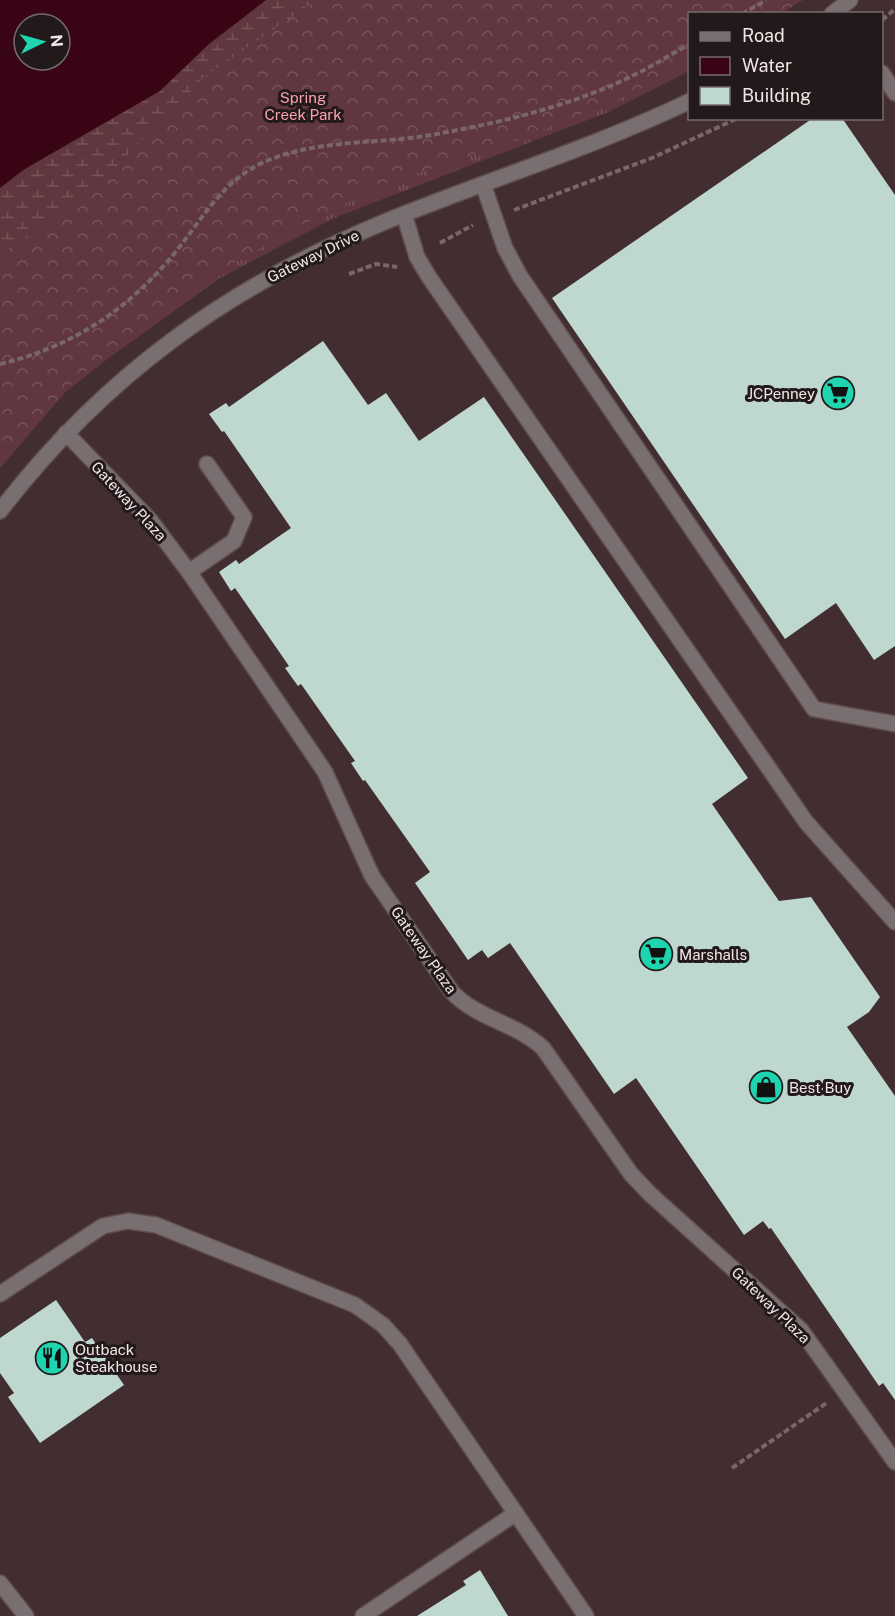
<svg xmlns="http://www.w3.org/2000/svg" width="895" height="1616" viewBox="0 0 895 1616" font-family="'Public Sans',sans-serif">
<defs>
<pattern id="grass-tufts" width="24" height="20" patternUnits="userSpaceOnUse" patternTransform="scale(1.5)"><rect width="24" height="20" fill="#60373e"/><path d="M3 7l-1-3M5 7V3M7 7l1-3M15 17l-1-3M17 17v-4M19 17l1-3" fill="none" stroke="#77545a"/></pattern>
<pattern id="forest-crowns" width="20" height="18" patternUnits="userSpaceOnUse" patternTransform="scale(1.5)"><rect width="20" height="18" fill="#60373e"/><path d="M2 6a3 3 0 1 1 6 0M12 15a3 3 0 1 1 6 0" fill="none" stroke="#77545a"/></pattern>
<pattern id="wetland-marsh" width="20" height="14" patternUnits="userSpaceOnUse" patternTransform="scale(1.5)"><rect width="20" height="14" fill="#60373e"/><path d="M1 5h8M5 5V1M11 12h8M15 12V8" fill="none" stroke="#77545a"/></pattern>
</defs>
<rect width="100%" height="100%" fill="#422e31"/>
<path fill="url(#grass-tufts)" d="M689,59V71L611,111L334,218L220,278L106,360L43,410L206,223Z"/>
<path fill="url(#forest-crowns)" d="M266,0H803L782,13L690,14L689,66L624,97L517,140L385,184L305,223L177,295L74,382L0,468V188L209,44Z"/>
<path fill="url(#wetland-marsh)" d="M266,0H316L204,77L104,179L0,255V188L23,170L160,91L209,44Z"/>
<path fill="#390515" fill-rule="evenodd" d="M0,0H266L209,44L160,91L23,170L0,188ZM24,24H60V60H24Z"/>
<path fill="#bed8d0" d="M813,118H842L895,195V646L874,660L836,603L785,639L552,298Z
M323,341L368,405L386,393L419,441L484,397L748,778L712,804L779,901L811,897L880,997L869,1012L847,1027L895,1096V1400L883,1383L879,1386L771,1228L769,1229L763,1221L744,1235L636,1078L614,1094L510,943L488,958L482,950L468,960L415,883L430,872L365,780L363,781L351,763L355,761L301,684L298,686L285,668L289,666L235,588L231,591L219,572L236,560L239,564L291,528L224,431L222,432L209,414L226,403L229,407Z
M56,1300L85,1342L92,1338L124,1385L40,1443L8,1397L14,1393L0,1373V1338Z
M480,1570L508,1616H417L466,1585L463,1581Z"/>
<g fill="none" stroke-linecap="round" stroke-linejoin="round">
<defs>
<path id="lane" d="M882,73L895,93
M483,184L505,248L520,276L814,709L895,724
M404,214L417,257L429,277L806,822L895,922
M66,433L150,520L189,572L325,772L372,876L452,992C477,1019 516,1023 543,1048L631,1174L650,1194L801,1330L895,1462
M189,572L234,541L244,517L207,464
M0,1294L103,1226L128,1221L156,1225L355,1305L383,1325L400,1344L586,1616
M363,1616L516,1513"/>
<path id="street" d="M832,14L850,0
M0,511C103,377 226,288 382,223C484,181 590,149 690,101
M0,1583L26,1616"/>
</defs>
<use href="#lane" stroke="#5e4b4e" stroke-width="18"/>
<use href="#street" stroke="#5e4b4e" stroke-width="18"/>
<path stroke="#786669" stroke-width="4" stroke-dasharray="6 3" stroke-linecap="butt" d="M742,14L766,0
M882,20L895,9
M514,210L652,158L738,118
M440,243L473,225
M349,274L376,264L397,267
M0,364C68,348 122,314 167,262C199,226 218,183 264,162C313,140 373,144 425,136C495,124 570,107 634,75C653,66 671,54 690,44
M732,1468L828,1402"/>
<use href="#lane" stroke="#796e70" stroke-width="15"/>
<use href="#street" stroke="#796e70" stroke-width="15"/>
</g>
<defs>
<symbol id="supermarket-disc" viewBox="-11 -11 22 22"><circle r="9.5" fill="#1ed5b0" stroke="#22191a"/><path d="M-6-5.5h2.5l.6 2H6L4.5 2H-2.5L-4.4-4H-6ZM-1.5 3.2a1.3 1.3 0 1 0 .1 0ZM3 3.2a1.3 1.3 0 1 0 .1 0Z" fill="#111"/></symbol>
<symbol id="shop-disc" viewBox="-11 -11 22 22"><circle r="9.5" fill="#1ed5b0" stroke="#22191a"/><path d="M-5-2.5h2.3a2.7 3.5 0 0 1 5.4 0H5L5.5 6h-11ZM-1.5-2.5h3a1.5 2.3 0 0 0-3 0Z" fill="#111"/></symbol>
<symbol id="restaurant-disc" viewBox="-11 -11 22 22"><circle r="9.5" fill="#1ed5b0" stroke="#22191a"/><path d="M-5-6h1v4h1v-4h1v4h1v-4h1v5L-1.5 .5V6h-2V.5L-5-1ZM5-6V6H3V1.5H1.5Q1.5-4 5-6Z" fill="#111"/></symbol>
</defs>
<g fill-rule="evenodd">
<use href="#supermarket-disc" x="819" y="374" width="38" height="38"/>
<use href="#supermarket-disc" x="637" y="935" width="38" height="38"/>
<use href="#shop-disc" x="747" y="1068" width="38" height="38"/>
<use href="#restaurant-disc" x="33" y="1339" width="38" height="38"/>
</g>
<g text-anchor="middle" dominant-baseline="central" stroke-width="6" stroke-linejoin="round" paint-order="stroke">
<g font-size="15" fill="#fda1b1" stroke="#22191a">
<text x="303" y="97">Spring<tspan x="303" dy="17">Creek Park</tspan></text>
</g>
<g font-size="15" fill="#f4e6e8" stroke="#22191a">
<text transform="translate(313 256) rotate(-26)">Gateway Drive</text>
<text transform="translate(129 501) rotate(47)">Gateway Plaza</text>
<text transform="translate(424 950) rotate(55)">Gateway Plaza</text>
<text transform="translate(771 1305) rotate(44)">Gateway Plaza</text>
</g>
<g font-size="15" fill="#f4e6e8" stroke="#22191a" text-anchor="start">
<text x="815" y="393" text-anchor="end">JCPenney</text>
<text x="679" y="954">Marshalls</text>
<text x="789" y="1087">Best Buy</text>
<text x="75" y="1349">Outback<tspan x="75" dy="17">Steakhouse</tspan></text>
</g>
</g>
<rect x="688" y="12" width="195" height="108" fill="#22191a" stroke="#766b6c" stroke-width="1.5"/>
<rect x="700" y="32" width="30" height="9" fill="#796e70" stroke="#766b6c" stroke-width="1.5"/>
<text x="742" y="42" font-size="18" fill="#f4e6e8">Road</text>
<rect x="700" y="57" width="30" height="18" fill="#390515" stroke="#766b6c" stroke-width="1.5"/>
<text x="742" y="72" font-size="18" fill="#f4e6e8">Water</text>
<rect x="700" y="87" width="30" height="18" fill="#bed8d0" stroke="#766b6c" stroke-width="1.5"/>
<text x="742" y="102" font-size="18" fill="#f4e6e8">Building</text>
<g transform="translate(42 42) rotate(85)"><circle r="28" fill="#22191a" stroke="#766b6c" stroke-width="1.5"/>
<path d="M0-4.5L10 22L0 15L-10 22Z" fill="#1ed5b0"/>
<text y="-9" font-size="16" font-weight="bold" text-anchor="middle" fill="#f4e6e8">N</text>
</g>
</svg>
